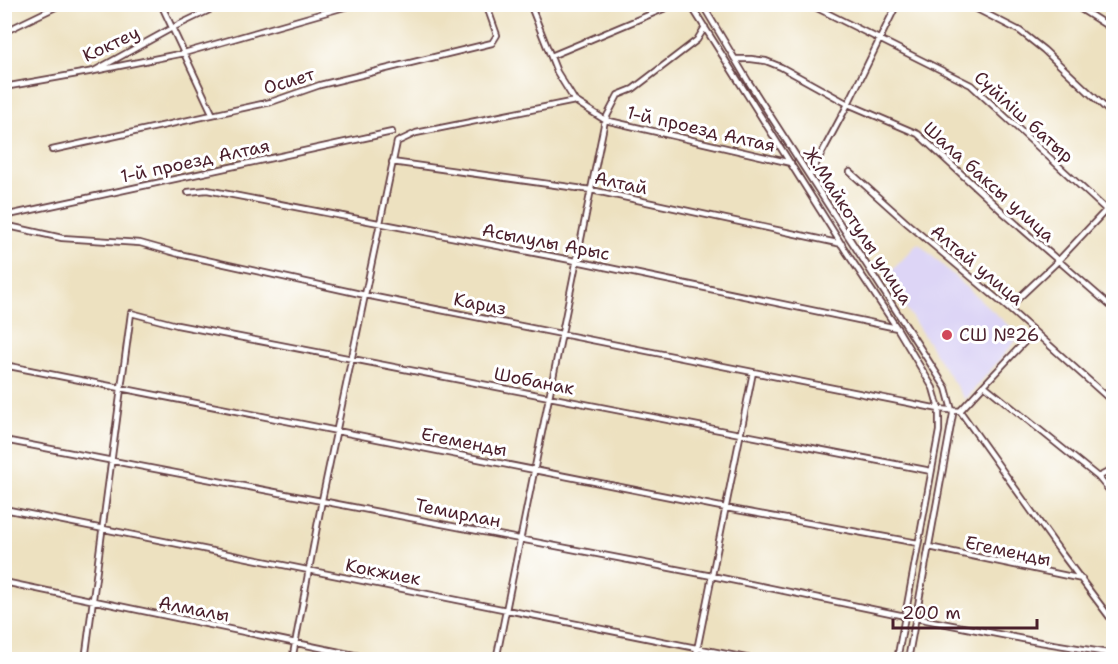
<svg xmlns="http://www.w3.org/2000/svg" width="1118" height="664" viewBox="0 0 1118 664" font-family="'Shantell Sans',sans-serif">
<rect width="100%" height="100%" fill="#fff"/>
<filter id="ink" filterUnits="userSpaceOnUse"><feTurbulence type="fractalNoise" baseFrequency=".0167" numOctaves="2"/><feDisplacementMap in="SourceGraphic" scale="12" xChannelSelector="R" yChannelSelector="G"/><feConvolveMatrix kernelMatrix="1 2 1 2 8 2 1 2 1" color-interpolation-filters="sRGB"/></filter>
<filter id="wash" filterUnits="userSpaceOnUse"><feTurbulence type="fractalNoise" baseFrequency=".008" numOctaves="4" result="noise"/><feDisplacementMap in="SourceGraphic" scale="24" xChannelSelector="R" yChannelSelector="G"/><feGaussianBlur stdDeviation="1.35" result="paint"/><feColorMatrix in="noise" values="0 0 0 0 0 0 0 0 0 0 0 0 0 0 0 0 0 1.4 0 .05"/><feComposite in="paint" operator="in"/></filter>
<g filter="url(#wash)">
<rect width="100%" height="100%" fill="#ede1c0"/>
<path fill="#ddd5f6" d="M918,243L1020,336L965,400L886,277Z"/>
</g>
<g filter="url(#ink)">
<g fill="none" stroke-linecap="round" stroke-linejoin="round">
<defs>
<path id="minor" d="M161,4L212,113
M530,4L557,72L575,101L605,120L791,163
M690,4L847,253L897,328L933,388L939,409V431L897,660
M702,4L748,81L946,388L953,414L908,660
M809,4L971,85L1114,217
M967,4L1020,31L1044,50L1114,116
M1073,4L1114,30
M4,32L62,4
M551,56L675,4
M735,59H751L766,61L781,67L848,104L918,134L1006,215L1114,309
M94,71L184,53L355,4
M4,87L94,71L172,28L222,4
M52,150L271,102L320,85L492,43L497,35L486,4
M392,162L591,190L842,244
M850,172L908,224L1008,308L1114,403
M810,175L848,104L897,4
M188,192L207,190L576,261L897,328
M4,216L392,132
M4,225L62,238L140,243L179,254L365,295L939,409L960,411L984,385L1098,477L1114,496
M1008,308L1058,261L1106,210
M4,365L726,508L918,543
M984,385L1034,332
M960,411L1062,554L1114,623
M4,440L712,576L905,616
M1098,477L1114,469
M4,509L756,660
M929,547L1082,579
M4,582L378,660
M916,618L1028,640L1114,654
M4,657L17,660
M85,660L131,313L177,325L931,471
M292,660L322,500L397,142L416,133L575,101
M496,660L605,120L618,95L633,89L697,40L705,27
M695,660L753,372"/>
</defs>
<use href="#minor" stroke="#623c41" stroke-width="8"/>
<use href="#minor" stroke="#fff" stroke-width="4.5"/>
</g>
</g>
<circle fill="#d1495b" stroke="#fff" stroke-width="2" cx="947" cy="335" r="6"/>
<g text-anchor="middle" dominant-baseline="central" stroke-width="6" stroke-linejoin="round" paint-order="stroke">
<g font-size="18" fill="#4a1f2b" stroke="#fff">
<text transform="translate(111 44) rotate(-25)">Коктеу</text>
<text transform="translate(289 81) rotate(-17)">Осиет</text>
<text transform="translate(1024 117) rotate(42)">Сүйіліш батыр</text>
<text transform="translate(701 129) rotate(13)">1-й проезд Алтая</text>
<text transform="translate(195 161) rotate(-12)">1-й проезд Алтая</text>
<text transform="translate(989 182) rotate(42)">Шала баксы улица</text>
<text transform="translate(621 183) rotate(12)">Алтай</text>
<text transform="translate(858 226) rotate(57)">Ж.Майкотулы улица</text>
<text transform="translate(546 242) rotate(11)">Асылулы Арыс</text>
<text transform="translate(977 265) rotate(40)">Алтай улица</text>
<text transform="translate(480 304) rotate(11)">Кариз</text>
<text transform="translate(534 381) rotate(11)">Шобанак</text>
<text transform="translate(464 442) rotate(11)">Егеменды</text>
<text transform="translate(458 513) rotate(11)">Темирлан</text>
<text transform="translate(1008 551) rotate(12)">Егеменды</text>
<text transform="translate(383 572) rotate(11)">Кокжиек</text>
<text transform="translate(194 609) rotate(11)">Алмалы</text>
</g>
<g font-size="18" fill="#4a1f2b" stroke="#fff" text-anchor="start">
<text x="959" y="335">СШ №26</text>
</g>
</g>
<rect width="1118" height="664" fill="none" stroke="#fff" stroke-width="24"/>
<path d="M893 619v9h144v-9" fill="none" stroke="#4a1f2b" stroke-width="3"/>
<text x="902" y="619" font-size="18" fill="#4a1f2b" stroke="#ffffff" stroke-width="4.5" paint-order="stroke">200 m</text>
</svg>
